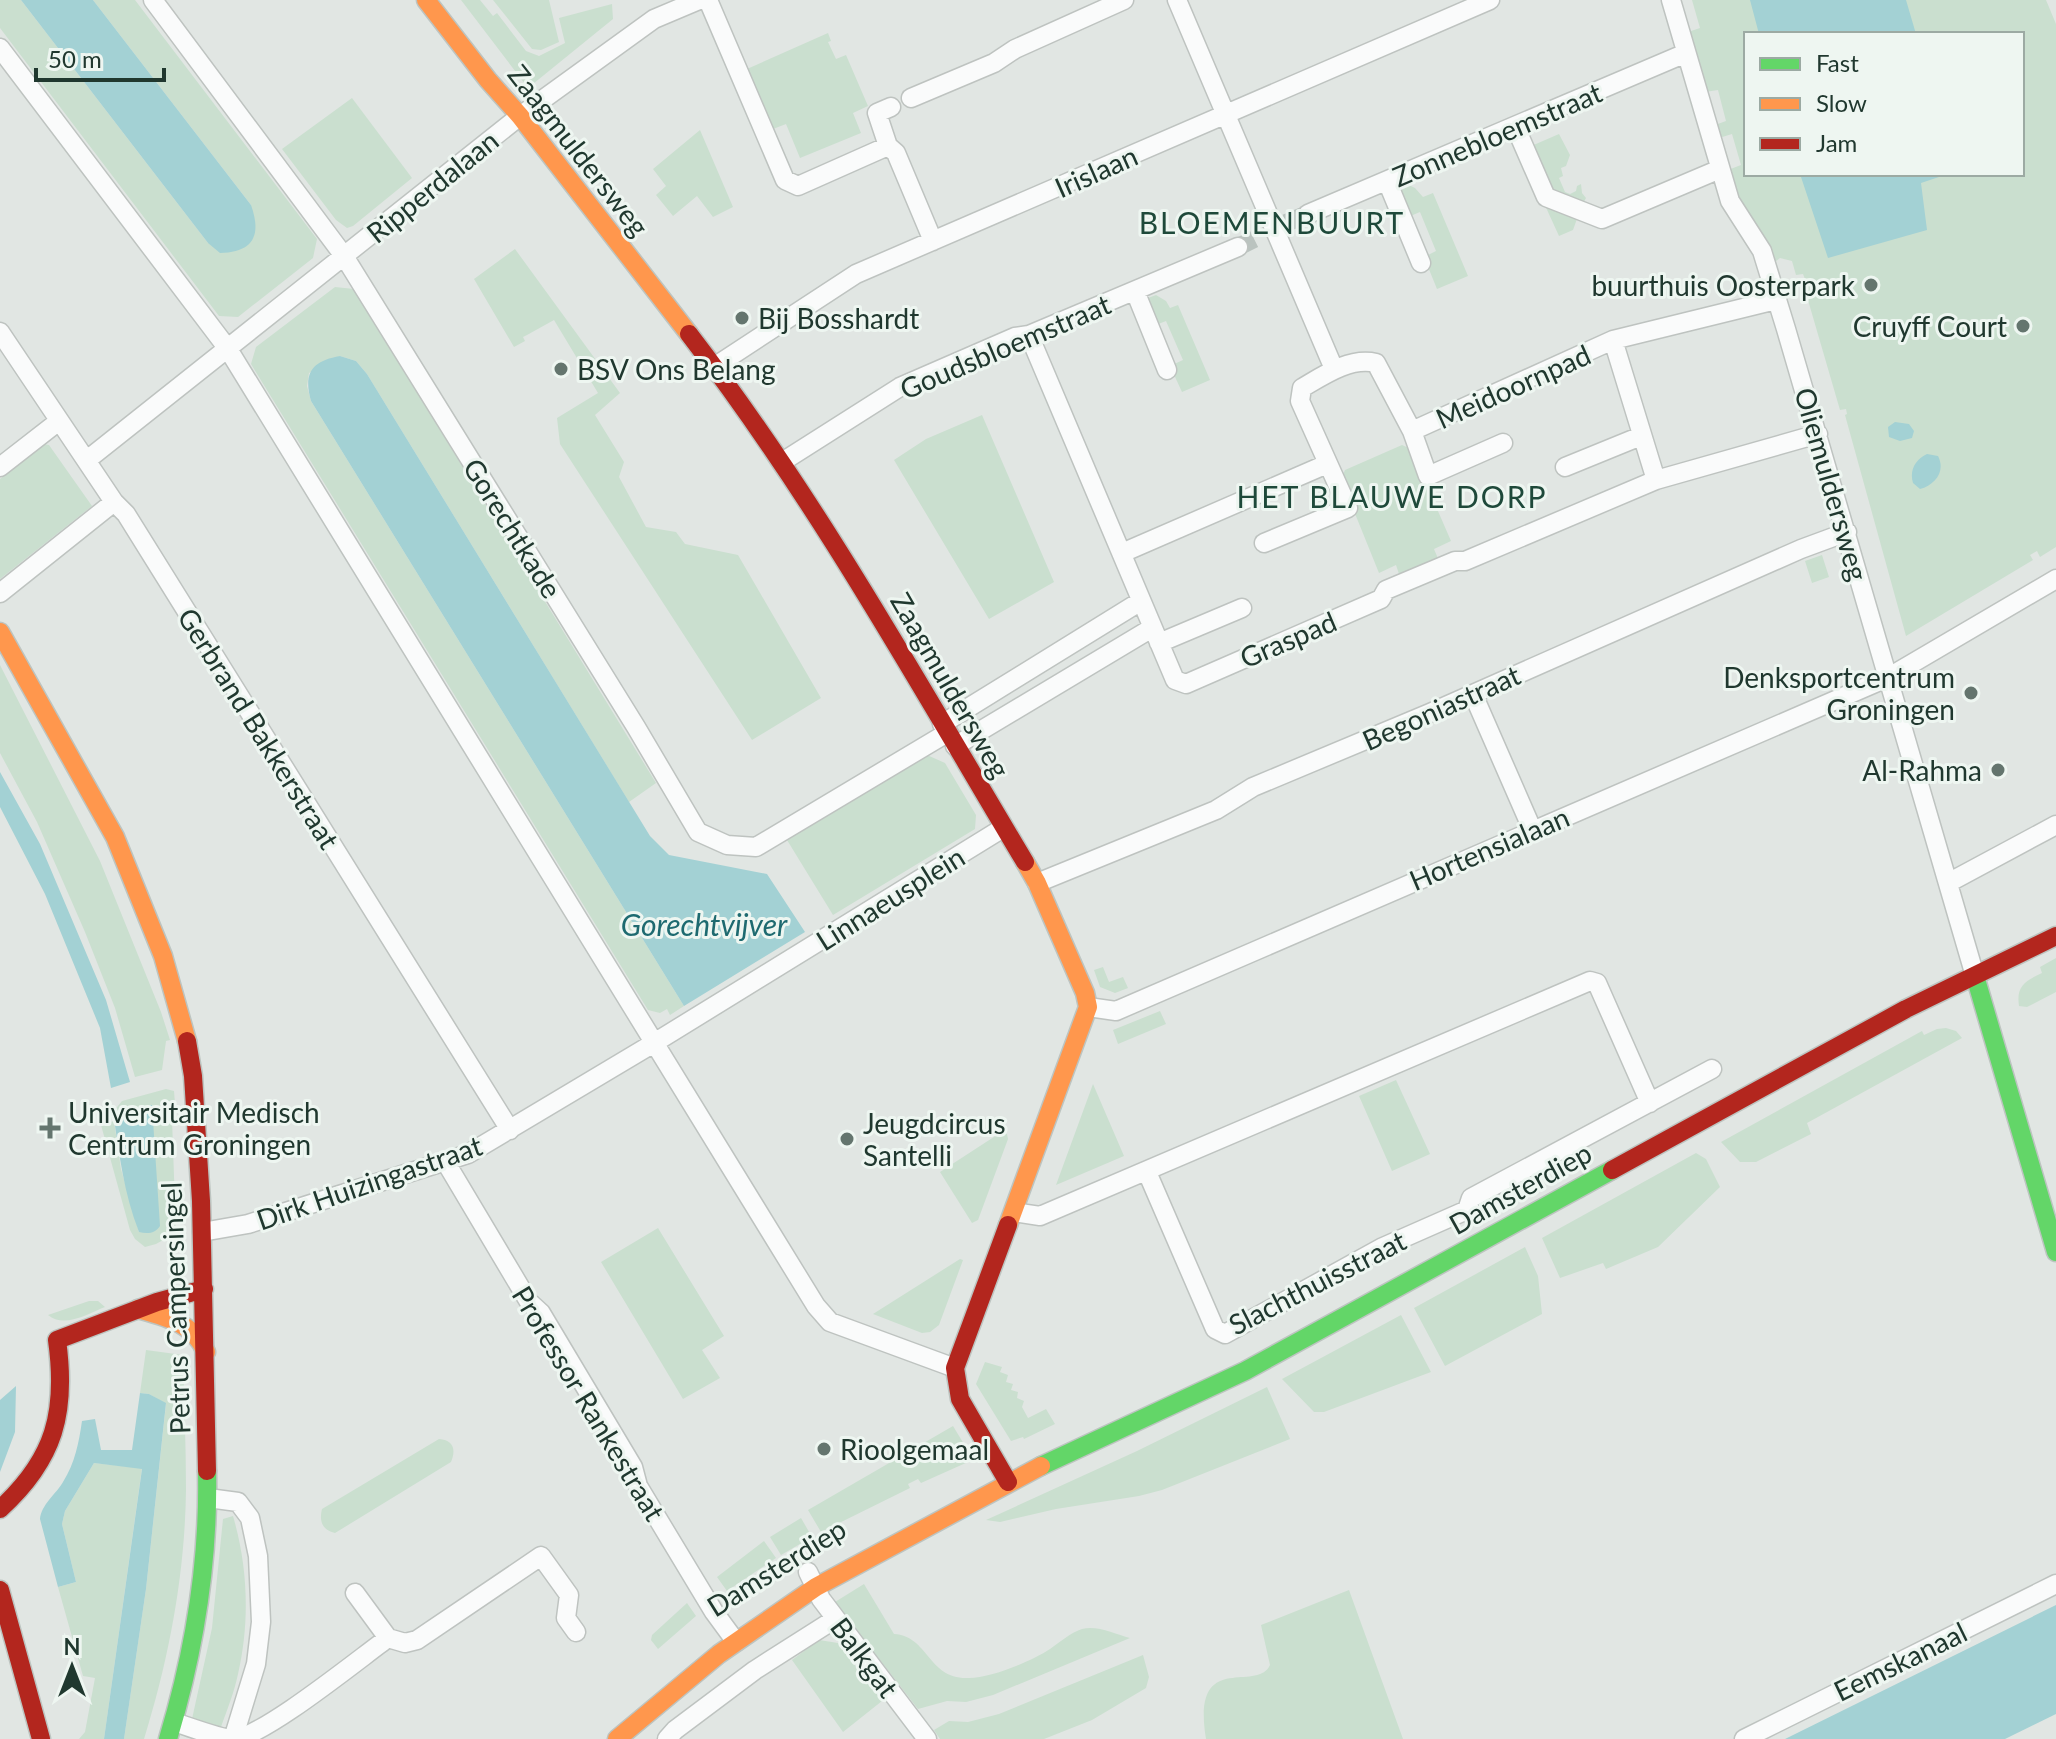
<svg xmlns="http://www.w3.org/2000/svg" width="2056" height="1739" viewBox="0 0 2056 1739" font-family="Lato,sans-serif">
<rect width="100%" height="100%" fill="#e1e6e3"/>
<path fill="#cadfcf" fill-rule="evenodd" d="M0,0H21L208,243L251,205L93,0H135L317,239L313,258L238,317L219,316L0,28Z
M461,0H480L493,16L497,13L526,51L539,56L565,43L559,18L612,4L613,19L528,88Z
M493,0H549L559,42L541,50L532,49Z
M1692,0H2046L2056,24V547L2040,557L2037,551L2030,555L2033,560L1906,636L1845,415L1847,414L1846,409L1840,410L1803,283L1806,282L1803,274L1796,275L1792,261L1780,258L1775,262L1765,238L1739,201L1728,170L1741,165L1732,134L1719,138L1715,125L1726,121L1718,90L1705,92L1688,32L1700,28ZM1746,34H2022V174H1746Z
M828,33L831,41L828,42L836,59L846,55L868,106L853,113L861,133L800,158L786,124L773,129L747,69Z
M352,98L412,178L353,226L347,228L336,220L282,149Z
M700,130L733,207L713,217L697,196L673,216L656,195L666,186L653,169Z
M1559,134L1570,155L1566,166L1561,168L1563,176L1559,178L1565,192L1570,194L1576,191L1577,186L1581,184L1582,193L1586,198L1581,207L1549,193L1548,181L1540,161H1534L1529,147Z
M1409,185L1415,188L1423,197L1433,193L1468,276L1437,289L1424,257L1436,251L1420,212L1408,217L1400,195L1402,188Z
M1543,201L1578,216L1573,230L1559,236Z
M515,249L620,393L595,415L624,462L619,477L646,527L676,532L685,544L738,555L821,698L752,740L560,444L557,418L598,393L554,320L527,335L523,337L525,341L514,347L474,279Z
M335,287L354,289L656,783L629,802L367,374L356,361L340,356L309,373L307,386L311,401L684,1006L670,1015L667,1009L660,1013L648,1010L251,364L256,347Z
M1156,295L1166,301L1170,308L1178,305L1210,380L1182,392L1170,366L1183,360L1166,321L1153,326L1147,306L1148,298Z
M982,415L1054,582L989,619L894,460L926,439Z
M43,444L49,445L92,506L0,579V479Z
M1402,445L1411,449L1451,541L1434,549L1439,561L1400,577L1396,565L1379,573L1341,479L1345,470Z
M1822,555L1829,577L1812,583L1805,561Z
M0,665L100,861L161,1012L170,1040L166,1041L162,1070L135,1077L115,1008L85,932L37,822L0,753Z
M927,755L945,763L976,815L975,829L833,915L787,840Z
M2056,958V992L2027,1007L2019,1006C2016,986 2025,981 2042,973L2040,967Z
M1103,967L1109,982L1123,977L1128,988L1115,993L1100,987L1094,970Z
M1160,1011L1166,1024L1118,1044L1113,1030Z
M1946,1028L1956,1031L1962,1038L1807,1123L1811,1134L1756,1162H1740L1721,1142L1922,1031L1924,1035L1937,1029Z
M1396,1080L1430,1154L1392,1171L1359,1096Z
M1093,1084L1124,1156L1056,1185Z
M166,1089L174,1091L175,1104L172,1119L176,1233L156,1244L145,1247L135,1239L130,1230L101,1125L114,1121L121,1169L139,1232L152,1105L113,1112L122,1101Z
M1000,1133L1007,1134L1008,1139L978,1220L972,1223L940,1172Z
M1696,1153L1706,1159L1720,1187L1658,1247L1606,1269L1603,1263L1560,1278L1542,1238Z
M658,1228L724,1336L702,1350L720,1378L683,1399L601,1262Z
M1525,1247L1538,1276L1542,1314L1445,1366L1414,1308Z
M960,1259L963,1260L939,1325L930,1332L922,1333L873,1314Z
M89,1301H98L105,1307C89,1313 64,1329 48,1315Z
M1401,1315L1431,1372L1324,1412H1314L1282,1379Z
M146,1350L183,1355C184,1400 186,1445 186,1490C185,1574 169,1659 144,1739H124L146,1589L166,1404L149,1394L140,1393Z
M985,1362L1002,1367L1000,1372L1008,1375L1006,1382L1013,1384L1011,1390L1018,1392L1017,1398L1024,1401L1022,1407L1028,1418L1046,1409L1055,1424L1024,1439L1023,1437L1011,1441L976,1384Z
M1267,1387L1290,1439L1162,1490L1139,1496L1056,1509L1000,1522L986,1520L1137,1451Z
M953,1426L970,1454L968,1462L921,1483L918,1479L908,1484L910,1488L821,1532L808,1510Z
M439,1439C454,1440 456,1450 451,1462L335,1533C322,1530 319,1521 322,1509Z
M94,1463L142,1468L104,1739H79L85,1732L95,1678L83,1676L58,1587L76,1582L62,1524L65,1511Z
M233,1516C248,1567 250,1622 238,1674C234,1693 227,1710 221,1727L192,1719L212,1628L223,1519Z
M801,1518L812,1537L781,1555L770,1537Z
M764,1541L776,1558L727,1591L717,1577Z
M864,1584L894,1634C929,1636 928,1680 969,1678C991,1678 1032,1661 1050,1649C1060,1642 1070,1633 1082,1629C1097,1625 1115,1634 1130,1638L993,1695L966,1702L947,1701L918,1709L835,1602Z
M1349,1590L1403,1739H1206C1191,1648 1257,1694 1270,1665L1261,1625Z
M687,1603L696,1616L658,1649L651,1640L652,1635Z
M819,1640L838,1643L882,1701L843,1732L792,1660Z
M1143,1655L1149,1677L1146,1688L1092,1720L1044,1739H940L934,1730L949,1721L968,1722L999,1714Z"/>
<path fill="#a3d1d4" d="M21,0H93L251,205C262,236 253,252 220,253L208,243Z
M1750,0H1906L1916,34H1759Z
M1800,174H1948L1921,183L1927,230L1828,258Z
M340,356L356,361L367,374L650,836L669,855L767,874L805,932L684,1006L311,401C303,373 312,361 340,356Z
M1895,422L1909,424L1914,431L1912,438L1900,441L1889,437L1888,427Z
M1927,454L1938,456C1946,471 1935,485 1920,489L1913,483C1909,470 1916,459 1927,454Z
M0,772L40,844L106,1000L130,1082L111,1088L100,1028L45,894L0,807Z
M152,1105L160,1226C155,1234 147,1234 139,1232C124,1194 119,1153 113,1112Z
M16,1386L15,1432L0,1472V1400Z
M140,1393L149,1394L166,1403L146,1589L124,1739H104L142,1469L94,1463L65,1511L62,1524L76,1582L58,1587L40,1519C41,1505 56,1494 63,1482C75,1463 79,1442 82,1421L95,1419L101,1450H132Z
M2056,1605V1714L2005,1739H1785Z"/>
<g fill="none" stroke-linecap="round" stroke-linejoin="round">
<path stroke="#bac3bf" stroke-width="18" stroke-dasharray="18 9" stroke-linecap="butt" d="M1286,223L1308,214
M1238,247L1258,237"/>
<defs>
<path id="street" d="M153,0L344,256L636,727L698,832L727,845L756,847L947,733
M708,0L785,180L798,186L888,146L877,113L891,107
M1177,0L1334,369
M1671,0L1730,201L1762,251L1786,329L1975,976
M0,48L228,349L816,1306L830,1322L955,1368
M911,98L994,63L1015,49L1124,0
M1515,126L1546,197L1602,219L1720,169
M888,146L896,153L933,241
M1387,181L1421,263
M1308,214L1686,53
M1135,291L1167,370
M0,332L114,502L126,514L510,1130
M1029,335L1175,680L1186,684L1381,599L1386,590L1455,561H1465L1656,480L1818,434
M1613,340L1656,480
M714,367L856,274L1490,0
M1412,431L1613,340L1776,300
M87,460L520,116L654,19L699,0
M782,462L900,387L1015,337L1029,335L1238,247
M0,467L59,421
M1565,467L1641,436
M1264,543L1348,508L1300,401L1302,388C1324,375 1350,357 1376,363L1412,431L1428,476L1503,443
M1122,553L1327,464
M0,593L114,502
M1159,643L1242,608
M1473,694L1532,829
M942,724L1141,601
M955,746L1152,628
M1037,883L1216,810L1253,787L1430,713L1801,549L1847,532
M1948,883L2056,825
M1088,1007L1116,1011L1889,677L2056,579
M445,1161L529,1302L541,1313L633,1467L638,1486L714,1612L736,1642
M1147,1172L1215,1329L1225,1334L1383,1247L1467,1210L1471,1198L1712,1069
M1014,1212L1040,1216L1590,981L1597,983L1650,1103
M202,1232L248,1224L468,1154L654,1043L1003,828
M208,1498L238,1502L250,1518L258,1556L261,1622L256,1664L233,1739
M808,1572L821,1599L927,1739
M355,1593L388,1638
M174,1722C187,1726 221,1739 233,1739C262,1738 360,1658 388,1638L405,1643L417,1640L541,1556L569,1595L566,1618L576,1632
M667,1739L675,1730L755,1670L835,1619
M1744,1739L2056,1584"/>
<path id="fast" d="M1975,976L2056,1252
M1041,1466L1245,1371L1612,1170
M168,1739C194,1653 209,1561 207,1471"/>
<path id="slow" d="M426,0L488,80L520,116L689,334
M0,632L115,837L163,956L187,1041
M1008,1225L1088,1007L1085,993L1037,883L1025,862
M138,1309C167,1317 193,1323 206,1352
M617,1739L719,1654L816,1587L1041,1466"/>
<path id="jam" d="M689,334C817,500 918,683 1025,862
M187,1041L193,1076L201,1201L207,1471
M1612,1170L1906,1009L2056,936
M1008,1225L955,1368L960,1399L1008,1482
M0,1509C55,1459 67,1412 57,1340L157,1302L204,1289
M0,1590L41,1739"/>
</defs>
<use href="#street" stroke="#bec3c0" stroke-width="21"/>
<use href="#fast" stroke="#bdc4c0" stroke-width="21"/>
<use href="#slow" stroke="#bdc4c0" stroke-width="21"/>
<use href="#jam" stroke="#bdc4c0" stroke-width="21"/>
<use href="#street" stroke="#fafbfb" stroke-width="18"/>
<use href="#fast" stroke="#63d668" stroke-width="18"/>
<use href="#slow" stroke="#ff974d" stroke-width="18"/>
<use href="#jam" stroke="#b3261e" stroke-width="18"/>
</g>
<g fill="#64756e" stroke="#eef6f1" stroke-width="3">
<circle cx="1871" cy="285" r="8"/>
<circle cx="742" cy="318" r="8"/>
<circle cx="2023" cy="326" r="8"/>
<circle cx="561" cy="369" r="8"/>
<circle cx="1971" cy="693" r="8"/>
<circle cx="1998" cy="770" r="8"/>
<path d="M46 1116h8v8h8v8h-8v8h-8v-8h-8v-8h8z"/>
<circle cx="847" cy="1139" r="8"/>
<circle cx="824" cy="1449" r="8"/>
</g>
<g text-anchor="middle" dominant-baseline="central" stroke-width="6" stroke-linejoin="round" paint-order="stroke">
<g font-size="28" fill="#20382f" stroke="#eef6f1">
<text transform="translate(1497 134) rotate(-23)">Zonnebloemstraat</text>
<text transform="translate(579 150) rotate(52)">Zaagmuldersweg</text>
<text transform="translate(1096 171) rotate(-24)">Irislaan</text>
<text transform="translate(432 186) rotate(-39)">Ripperdalaan</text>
<text transform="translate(1005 346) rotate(-23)">Goudsbloemstraat</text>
<text transform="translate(1513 386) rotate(-24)">Meidoornpad</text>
<text transform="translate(1832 484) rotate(74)">Oliemuldersweg</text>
<text transform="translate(513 528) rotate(58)">Gorechtkade</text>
<text transform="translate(1288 639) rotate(-23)">Graspad</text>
<text transform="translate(951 685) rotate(60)">Zaagmuldersweg</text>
<text transform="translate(1441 707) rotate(-24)">Begoniastraat</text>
<text transform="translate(259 728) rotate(58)">Gerbrand Bakkerstraat</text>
<text transform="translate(1489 848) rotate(-23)">Hortensialaan</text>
<text transform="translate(890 898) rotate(-32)">Linnaeusplein</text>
<text transform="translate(369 1182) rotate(-19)">Dirk Huizingastraat</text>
<text transform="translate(1520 1188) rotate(-29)">Damsterdiep</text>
<text transform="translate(1317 1282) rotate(-27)">Slachthuisstraat</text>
<text transform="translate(175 1308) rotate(-92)">Petrus Campersingel</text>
<text transform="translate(589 1403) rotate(59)">Professor Rankestraat</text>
<text transform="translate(776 1567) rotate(-32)">Damsterdiep</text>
<text transform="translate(865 1657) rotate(53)">Balkgat</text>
<text transform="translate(1900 1661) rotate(-26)">Eemskanaal</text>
</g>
<g font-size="28" fill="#20382f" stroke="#eef6f1" text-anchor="start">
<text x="1855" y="285" text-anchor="end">buurthuis Oosterpark</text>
<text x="758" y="318">Bij Bosshardt</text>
<text x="2007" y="326" text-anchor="end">Cruyff Court</text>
<text x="577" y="369">BSV Ons Belang</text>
<text x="1955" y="677" text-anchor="end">Denksportcentrum<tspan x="1955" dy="32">Groningen</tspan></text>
<text x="1982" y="770" text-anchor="end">Al-Rahma</text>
<text x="68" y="1112">Universitair Medisch<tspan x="68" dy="32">Centrum Groningen</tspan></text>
<text x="863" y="1123">Jeugdcircus<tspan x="863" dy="32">Santelli</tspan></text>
<text x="840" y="1449">Rioolgemaal</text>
</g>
<g font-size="30" letter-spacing="2" fill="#1e493a" stroke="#eef6f1">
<text x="1272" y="222">BLOEMENBUURT</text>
<text x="1392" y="496">HET BLAUWE DORP</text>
</g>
<g font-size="30" font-style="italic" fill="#1e6a70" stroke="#eef6f1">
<text x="704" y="924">Gorechtvijver</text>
</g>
</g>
<rect x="1744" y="32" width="280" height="144" fill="#eef6f1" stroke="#9caaa3" stroke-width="2"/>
<rect x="1760" y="58" width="40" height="12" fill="#63d668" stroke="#9caaa3" stroke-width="2"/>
<text x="1816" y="72" font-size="24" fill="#20382f">Fast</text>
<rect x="1760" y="98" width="40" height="12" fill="#ff974d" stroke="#9caaa3" stroke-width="2"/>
<text x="1816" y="112" font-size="24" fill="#20382f">Slow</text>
<rect x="1760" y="138" width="40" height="12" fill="#b3261e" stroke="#9caaa3" stroke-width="2"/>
<text x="1816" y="152" font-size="24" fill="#20382f">Jam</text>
<g transform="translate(72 1667)" stroke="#eef6f1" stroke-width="6" paint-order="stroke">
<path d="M0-6L14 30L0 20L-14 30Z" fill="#20382f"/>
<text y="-12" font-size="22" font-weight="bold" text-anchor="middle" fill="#20382f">N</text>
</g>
<path d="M36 68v12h128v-12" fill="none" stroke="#20382f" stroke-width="4"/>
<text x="48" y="68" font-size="24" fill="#20382f" stroke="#eef6f1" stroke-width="6" paint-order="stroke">50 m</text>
</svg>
